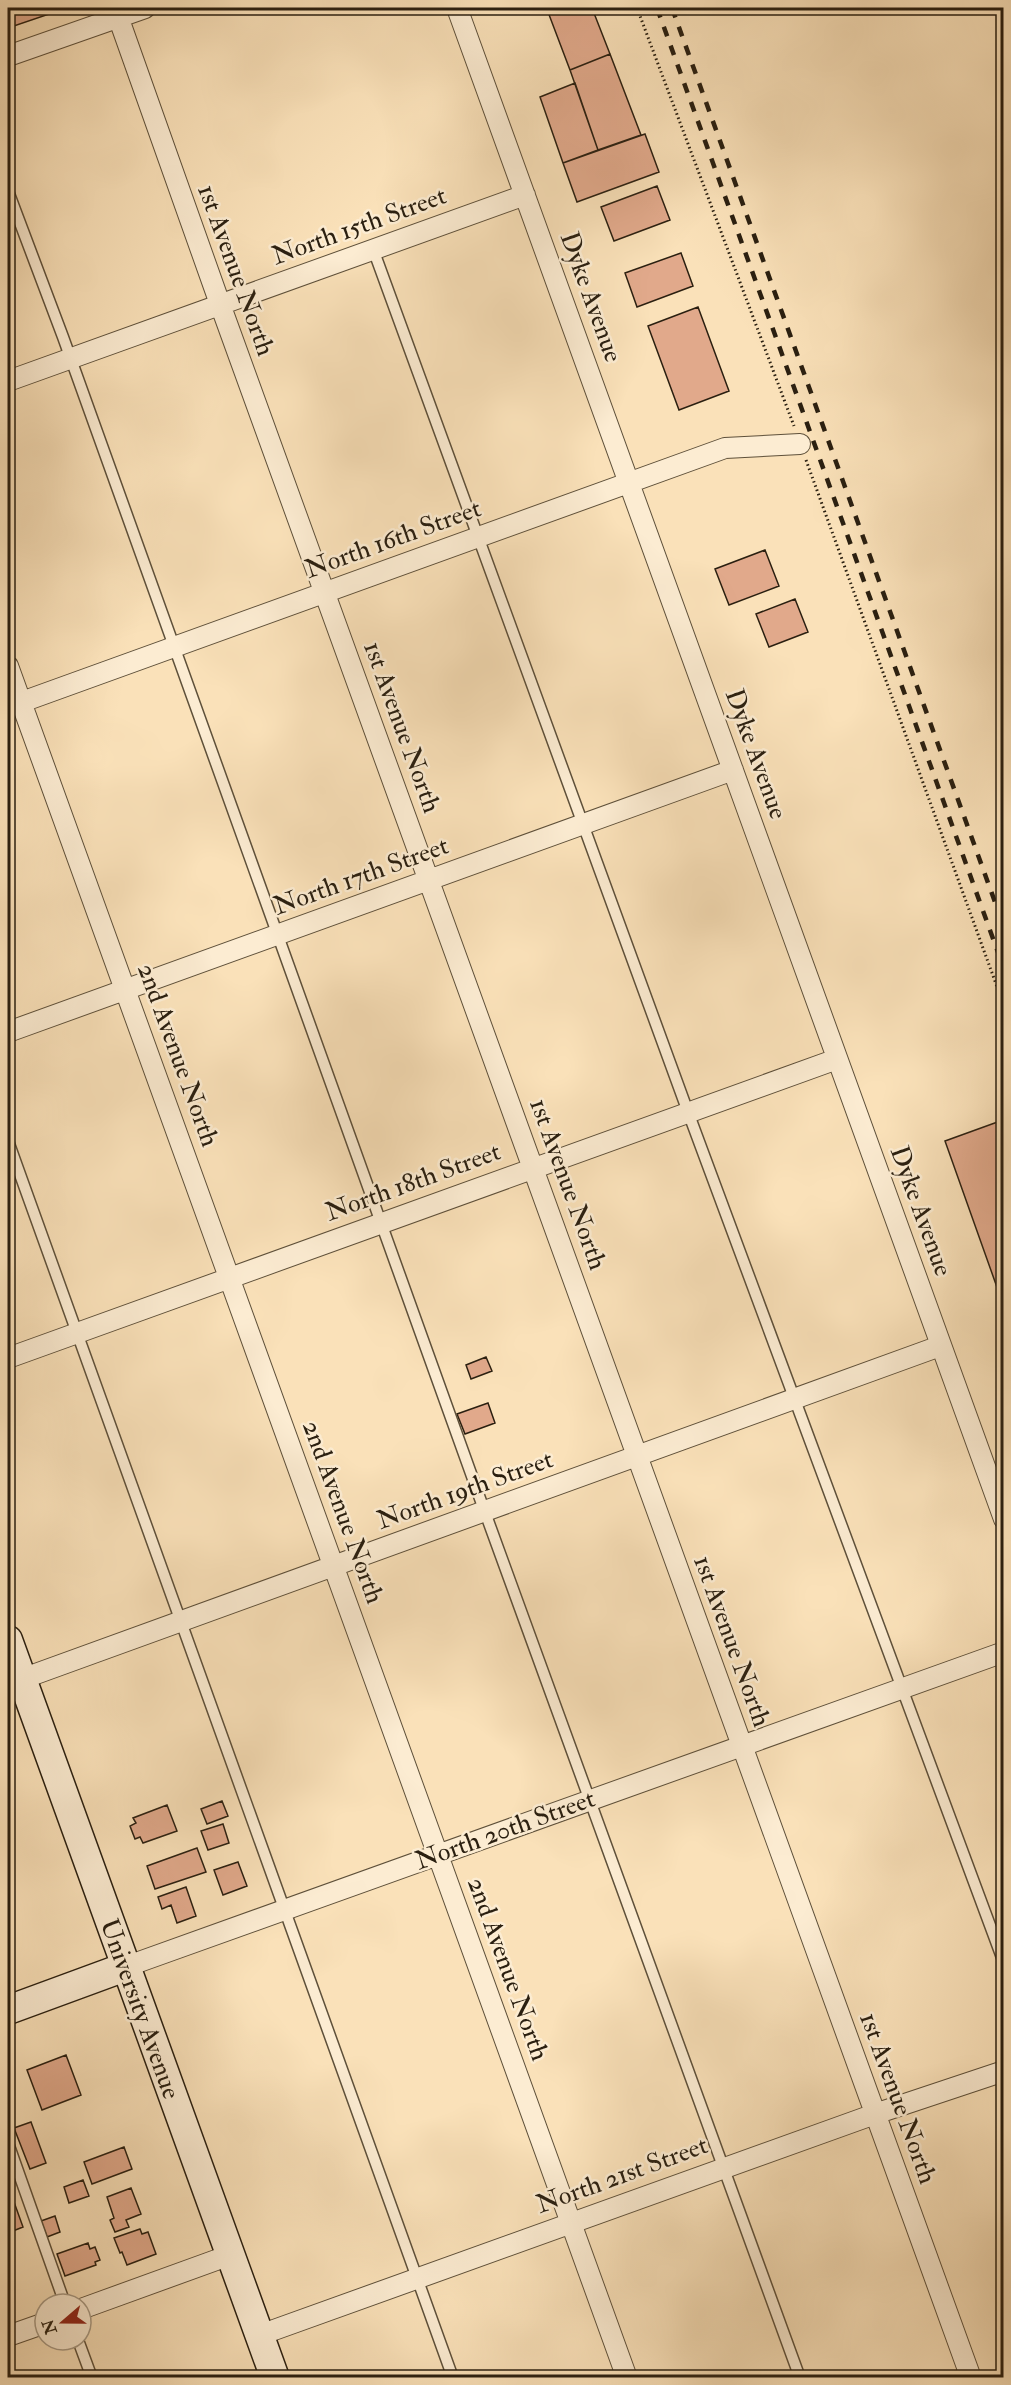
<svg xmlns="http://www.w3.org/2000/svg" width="1011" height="2385" viewBox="0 0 1011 2385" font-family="'IM FELL Double Pica',serif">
<rect width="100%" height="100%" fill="#fae1b9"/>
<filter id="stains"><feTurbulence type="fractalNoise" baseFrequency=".00333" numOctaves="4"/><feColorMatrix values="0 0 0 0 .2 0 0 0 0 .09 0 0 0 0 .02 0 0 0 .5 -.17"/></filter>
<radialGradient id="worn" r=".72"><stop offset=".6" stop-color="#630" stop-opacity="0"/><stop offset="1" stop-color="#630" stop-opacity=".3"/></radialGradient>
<path fill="#e1a98b" stroke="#2a1f10" stroke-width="1.5" d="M8,8H64V9L8,28Z
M558,8H592L610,54L570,70L548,12Z
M610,54L641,135L598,150L570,70Z
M575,83L598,150L563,163L540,97Z
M645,134L659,172L577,202L563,163Z
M657,186L670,220L614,241L601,207Z
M681,253L693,286L637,307L625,273Z
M698,307L729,391L679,410L648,326Z
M765,550L779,586L729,605L715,569Z
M795,599L808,632L769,647L756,614Z
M1003,1120L1004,1123V1307L945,1141Z
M486,1357L492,1371L471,1379L466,1365Z
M488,1403L495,1423L465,1434L457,1414Z
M222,1801L228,1816L207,1824L201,1809Z
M167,1805L177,1831L143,1843L140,1837L135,1839L130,1826L136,1823L133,1818Z
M223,1824L229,1843L208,1850L201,1831Z
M197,1848L206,1872L155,1889L147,1866Z
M238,1862L247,1886L223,1895L214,1870Z
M186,1887L196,1916L177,1923L171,1905L162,1909L158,1897Z
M66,2055L81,2095L42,2110L27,2070Z
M31,2122L46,2163L30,2169L14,2128Z
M124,2147L132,2169L92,2184L84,2162Z
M83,2180L89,2196L69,2203L64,2187Z
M131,2188L141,2214L126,2220L129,2227L115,2232L110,2220L114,2218L107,2197Z
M14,2202L23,2227L8,2233V2204Z
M55,2216L60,2232L47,2237L41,2221Z
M140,2229L142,2234L148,2232L156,2254L127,2265L122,2252L120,2253L114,2238Z
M88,2243L90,2249L95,2247L100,2260L95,2262L96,2265L65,2276L57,2254Z"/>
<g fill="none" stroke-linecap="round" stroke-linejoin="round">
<defs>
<path id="lane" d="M8,191L63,337L478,1493L800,2378
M373,249L688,1112L1004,1963
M8,1141L453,2378
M8,2143L65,2304
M78,2340L92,2378"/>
<path id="street" d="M115,8L220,304L971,2378
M457,8L1004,1519
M8,56L145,8
M8,381L525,195
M8,666L627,2378
M8,707L725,448L800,444
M8,1032L733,770
M8,1358L837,1059
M8,1684L940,1346
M125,1967L1004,1652
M81,2309L230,2255
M260,2335L875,2114L1004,2071
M8,2336L45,2323"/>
<path id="secondary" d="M8,1640L275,2378
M8,2010L125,1967"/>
</defs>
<use href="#lane" stroke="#5e503a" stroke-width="13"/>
<use href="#street" stroke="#5e503a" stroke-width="22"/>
<use href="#secondary" stroke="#2a1f10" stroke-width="31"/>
<path stroke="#2a1f10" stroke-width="3" stroke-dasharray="1.5 3" stroke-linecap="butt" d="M637,8L794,426
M806,460L1004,1006"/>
<use href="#lane" stroke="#fcecd2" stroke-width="10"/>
<use href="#street" stroke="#fcecd2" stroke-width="20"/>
<use href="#secondary" stroke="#fcecd2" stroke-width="28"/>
<path stroke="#2a1f10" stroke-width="4.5" stroke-dasharray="10 10" stroke-linecap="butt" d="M657,8L1004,969
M672,8L1004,927"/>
</g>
<g text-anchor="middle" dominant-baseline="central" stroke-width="5" stroke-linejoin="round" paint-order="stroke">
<g font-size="26" fill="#2a1f10" stroke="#fcecd2">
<text transform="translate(359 226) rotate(-20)">North 15th Street</text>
<text transform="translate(236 270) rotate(70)">1st Avenue North</text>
<text transform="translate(591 297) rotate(70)">Dyke Avenue</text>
<text transform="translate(393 539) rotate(-20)">North 16th Street</text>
<text transform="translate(402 727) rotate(70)">1st Avenue North</text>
<text transform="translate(756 754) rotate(70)">Dyke Avenue</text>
<text transform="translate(361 876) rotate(-20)">North 17th Street</text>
<text transform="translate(178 1055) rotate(70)">2nd Avenue North</text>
<text transform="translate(413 1182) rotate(-20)">North 18th Street</text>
<text transform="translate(568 1184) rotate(70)">1st Avenue North</text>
<text transform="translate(921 1211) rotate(70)">Dyke Avenue</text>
<text transform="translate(465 1490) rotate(-20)">North 19th Street</text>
<text transform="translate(343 1512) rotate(70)">2nd Avenue North</text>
<text transform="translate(732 1641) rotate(70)">1st Avenue North</text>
<text transform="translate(505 1830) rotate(-20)">North 20th Street</text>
<text transform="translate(508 1969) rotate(70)">2nd Avenue North</text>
<text transform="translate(140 2009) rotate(70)">University Avenue</text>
<text transform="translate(898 2098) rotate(70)">1st Avenue North</text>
<text transform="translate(622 2175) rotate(-20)">North 21st Street</text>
</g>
</g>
<rect width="1011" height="2385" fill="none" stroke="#fae1b9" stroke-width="30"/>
<rect x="9" y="9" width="993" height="2367" fill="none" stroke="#2a1f10" stroke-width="3"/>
<rect x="15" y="15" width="981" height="2355" fill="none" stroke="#2a1f10" stroke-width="1.5"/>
<g transform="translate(63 2322) rotate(250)"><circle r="28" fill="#fcecd2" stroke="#a89a84" stroke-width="1.5"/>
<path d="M0-4.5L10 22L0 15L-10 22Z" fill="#8f2418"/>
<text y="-9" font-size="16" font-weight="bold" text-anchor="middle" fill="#2a1f10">N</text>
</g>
<rect width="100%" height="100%" filter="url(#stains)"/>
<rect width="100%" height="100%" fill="url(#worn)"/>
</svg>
